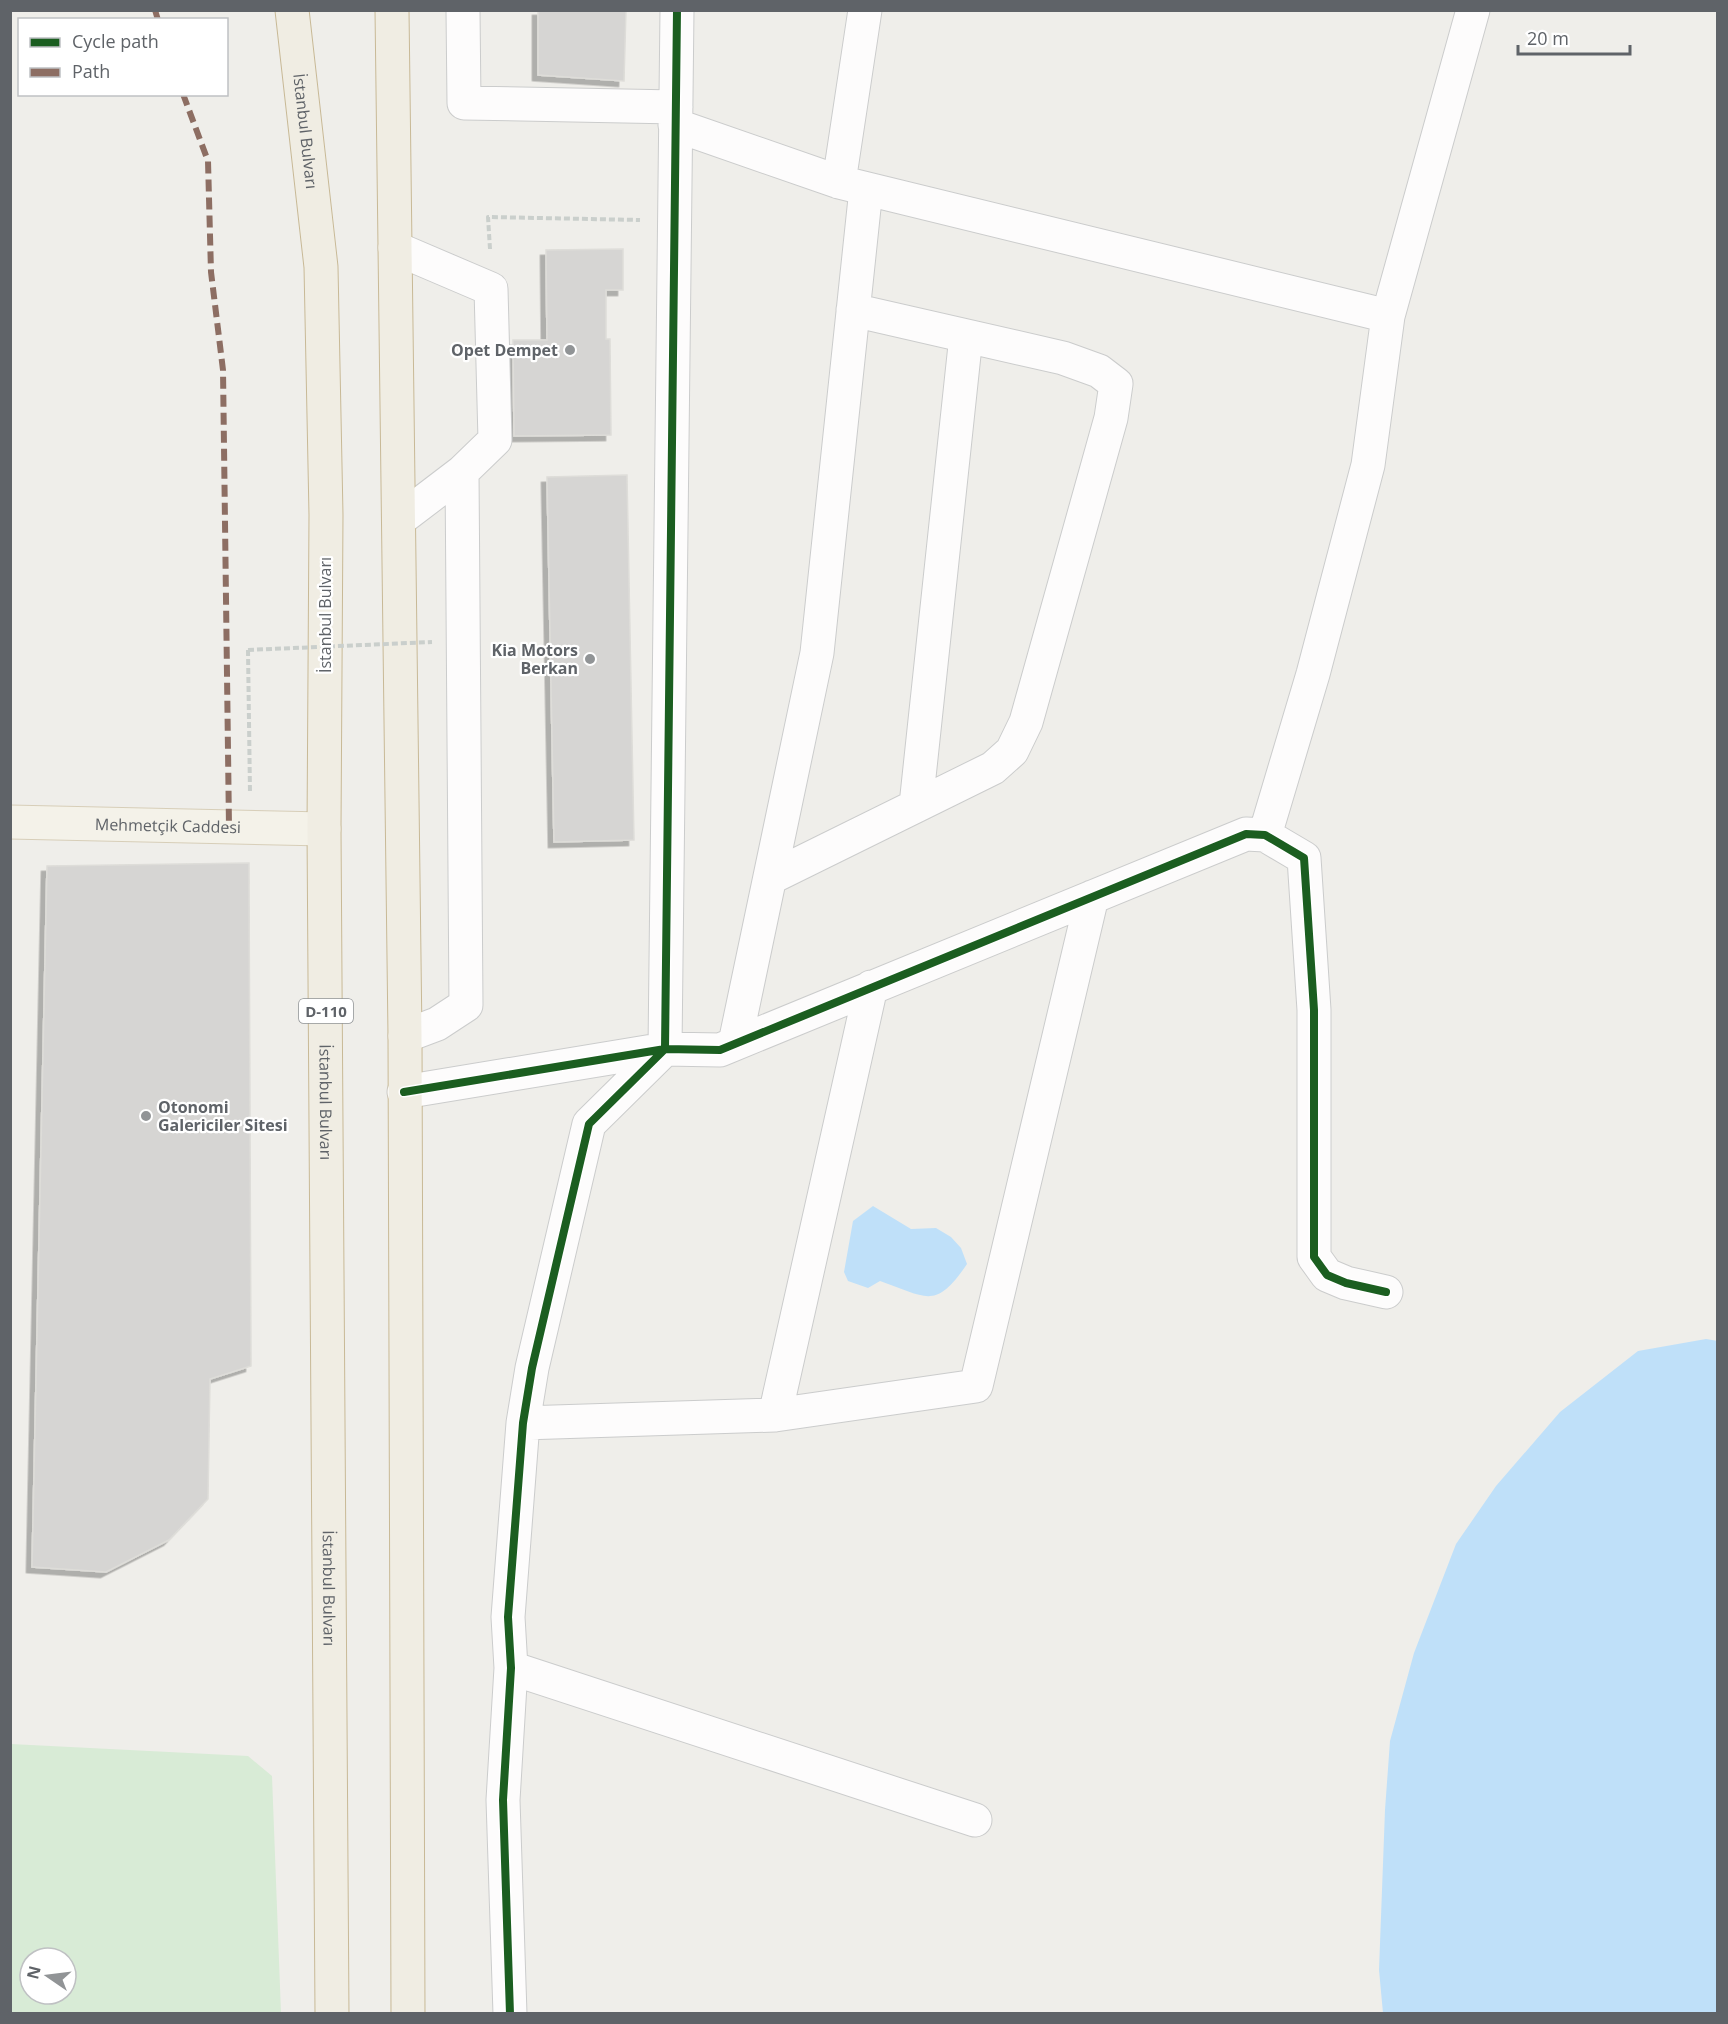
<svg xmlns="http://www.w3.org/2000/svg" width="1728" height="2024" viewBox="0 0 1728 2024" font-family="'Open Sans',sans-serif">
<defs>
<filter id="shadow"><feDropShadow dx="-5.5" dy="5.5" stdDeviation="0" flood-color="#0004"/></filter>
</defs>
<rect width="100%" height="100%" fill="#efeeea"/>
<path fill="#d8ebd6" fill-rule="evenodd" d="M11,1744L248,1756L272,1776L281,2013H11ZM30,1958H66V1994H30Z"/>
<path fill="#bfe0f9" d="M873,1206L911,1229L936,1228L951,1237L961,1248L967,1264C935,1311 927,1297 880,1281L868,1288L848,1281L844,1272L853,1221Z
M1706,1339L1718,1341L1717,2013H1383L1379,1970L1385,1810L1390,1741L1414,1653L1456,1544L1496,1486L1560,1412L1638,1351Z"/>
<path fill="#d6d5d3" stroke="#deddd9" stroke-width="1.5" filter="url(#shadow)" d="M538,10H626L624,81L538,75Z
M623,249V290H606V339H610L611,435L514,436L513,340H547L546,250Z
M627,475L634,840L554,842L547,477Z
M249,863L251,1366L210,1379L208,1499L169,1540L106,1572L32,1567L47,866Z"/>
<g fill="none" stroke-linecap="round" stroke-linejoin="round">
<defs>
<path id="minor" d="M463,10L464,103L676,107
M675,125L839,182L1388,316L1473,10
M839,182L865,10
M395,248L491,289L495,440L462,472L399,520
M916,805L966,336
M1265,835L1313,674L1368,465L1388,316
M770,878L993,768L1012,751L1026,722L1111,418L1116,384L1099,371L1063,358L853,310
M405,1036L437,1024L466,1005L462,472
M735,1043L817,653L866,189
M404,1092L665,1049L720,1050L1246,834L1265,835L1304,858L1314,1010V1257L1327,1275L1346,1283L1386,1292
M775,1415L871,987
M523,1423L775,1415L976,1386L1092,897
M511,1668L975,1820
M510,2014L503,1800L511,1668L508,1617L523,1423L532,1368L589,1124L665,1049L677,10"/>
<g id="major">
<path id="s1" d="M10,822L324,829"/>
</g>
<g id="highway">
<path id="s2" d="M292,10L321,267L326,515L324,829L332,2014"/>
<path d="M392,10L405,1036L408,2014"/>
</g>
</defs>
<use href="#minor" stroke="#cbcccc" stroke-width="35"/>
<use href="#major" stroke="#d7ceb8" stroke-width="35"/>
<use href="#highway" stroke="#c8b996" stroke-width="35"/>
<path stroke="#cacfcc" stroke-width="4" stroke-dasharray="6 3" stroke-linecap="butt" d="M490,249L488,217L640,220
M248,650L250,793"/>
<use href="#minor" stroke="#fdfcfc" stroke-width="33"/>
<use href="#major" stroke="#f4f2e9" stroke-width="33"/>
<use href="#highway" stroke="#f0ede3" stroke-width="33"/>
<path stroke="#cacfcc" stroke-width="4" stroke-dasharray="6 3" stroke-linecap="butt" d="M248,650L432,642"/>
<path stroke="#8d6e63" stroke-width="6" stroke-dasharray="12 6" stroke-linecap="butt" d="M155,10L158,20
M183,94L208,161L211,272L223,370L229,827"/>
<defs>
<path id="cycleway" d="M404,1092L665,1049L720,1050L1246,834L1265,835L1304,858L1314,1010V1257L1327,1275L1346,1283L1386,1292
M510,2014L503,1800L511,1668L508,1617L523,1423L532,1368L589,1124L665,1049L677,10"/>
</defs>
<use href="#cycleway" stroke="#fff" stroke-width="11"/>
<use href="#cycleway" stroke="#1b5e20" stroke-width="8"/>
</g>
<g fill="#919496" stroke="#fff" stroke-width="2">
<circle cx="570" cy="350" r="6"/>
<circle cx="590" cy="659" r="6"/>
<circle cx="146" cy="1116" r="6"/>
</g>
<g text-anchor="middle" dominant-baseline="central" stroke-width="4.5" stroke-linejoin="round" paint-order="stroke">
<rect fill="#fff" stroke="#8f9295" stroke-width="1.5" x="299" y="999" width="54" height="24" rx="4.5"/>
<g font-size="15" font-weight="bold" fill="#5f6368">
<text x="326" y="1011">D-110</text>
</g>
<g font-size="16" fill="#5f6368" stroke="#fff">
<text stroke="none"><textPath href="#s2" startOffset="122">İstanbul Bulvarı</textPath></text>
<text transform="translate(325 615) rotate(-90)">İstanbul Bulvarı</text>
<text stroke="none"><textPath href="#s1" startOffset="158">Mehmetçik Caddesi</textPath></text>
<text stroke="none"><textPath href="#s2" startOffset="1094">İstanbul Bulvarı</textPath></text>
<text stroke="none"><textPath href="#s2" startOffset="1580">İstanbul Bulvarı</textPath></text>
</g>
<g font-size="16" font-weight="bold" fill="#5f6368" stroke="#fff" text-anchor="end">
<text x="558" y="350">Opet Dempet</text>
<text x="578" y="650">Kia Motors<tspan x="578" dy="18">Berkan</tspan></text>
<text x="158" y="1107" text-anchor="start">Otonomi<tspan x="158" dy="18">Galericiler Sitesi</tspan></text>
</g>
</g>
<rect width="1728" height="2024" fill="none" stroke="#5f6368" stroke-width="24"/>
<rect x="18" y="18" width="210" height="78" fill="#ffffff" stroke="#bfc1c3" stroke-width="1.5"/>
<rect x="30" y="38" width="30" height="9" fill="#1b5e20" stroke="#bfc1c3" stroke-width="1.5"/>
<text x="72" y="48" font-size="18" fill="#5f6368">Cycle path</text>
<rect x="30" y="68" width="30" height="9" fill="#8d6e63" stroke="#bfc1c3" stroke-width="1.5"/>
<text x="72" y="78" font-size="18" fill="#5f6368">Path</text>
<g transform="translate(48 1976) rotate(284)"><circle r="28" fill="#ffffff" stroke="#bfc1c3" stroke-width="1.5"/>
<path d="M0-4.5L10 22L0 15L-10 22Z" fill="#919496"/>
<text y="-9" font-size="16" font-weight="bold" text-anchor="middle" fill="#5f6368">N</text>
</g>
<path d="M1518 45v9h112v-9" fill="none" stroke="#5f6368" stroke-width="3"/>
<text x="1527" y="45" font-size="18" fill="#5f6368" stroke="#ffffff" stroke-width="4.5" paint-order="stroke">20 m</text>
</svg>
